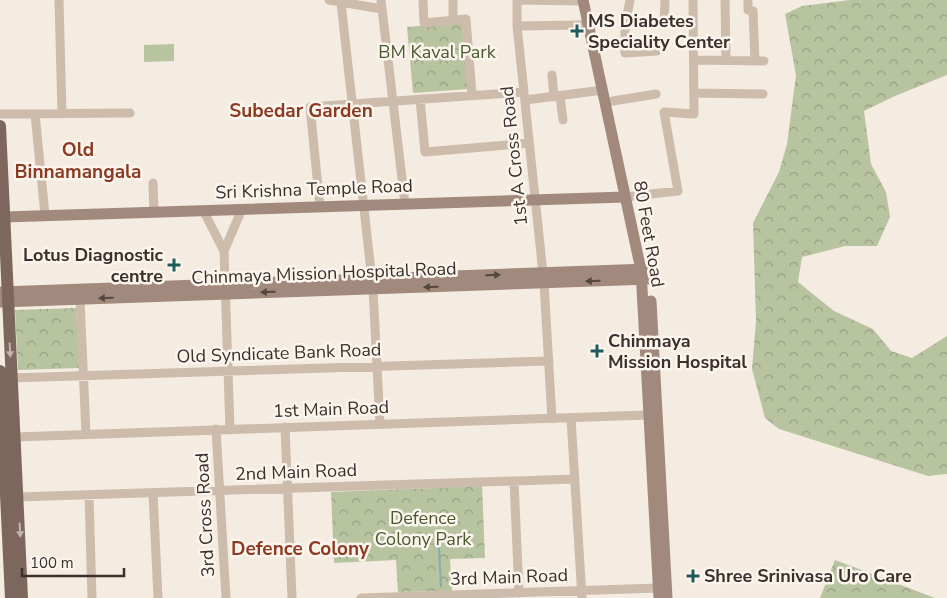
<svg xmlns="http://www.w3.org/2000/svg" width="947" height="598" viewBox="0 0 947 598" font-family="'Nunito Sans',sans-serif">
<defs>
<pattern id="forest-crowns" width="20" height="18" patternUnits="userSpaceOnUse" patternTransform="scale(1.25)"><rect width="20" height="18" fill="#b8c4a0"/><path d="M2 6a3 3 0 1 1 6 0M12 15a3 3 0 1 1 6 0" fill="none" stroke="#97a083"/></pattern>
</defs>
<rect width="100%" height="100%" fill="#f4ebe1"/>
<path fill="#b8c4a0" d="M174,44V61L144,62V45Z"/>
<path fill="url(#forest-crowns)" d="M850,0H947V75L895,96L864,111L871,164L886,192L890,217L877,246H845L802,257L798,282L834,311L873,329L891,351L912,358L947,336V474L928,476L779,429L765,418L752,369L756,321L753,223L779,172L787,144L796,75L785,14L802,6Z
M462,22L468,89L413,93L407,27Z
M76,308L79,368L18,370L15,310Z
M482,486L485,558L450,559L452,591L398,592L396,560L334,563L331,492Z
M835,560L935,598H820Z"/>
<g fill="none" stroke-linecap="round" stroke-linejoin="round">
<path stroke="#7fb0b2" stroke-width="2" d="M438,530L441,586"/>
<path stroke="#cdbbac" stroke-width="9" d="M59,0L62,114
M329,0L382,9
M381,0L405,204
M423,0L424,23L466,19L472,95
M517,0V26L544,283L552,419
M517,0L583,1
M630,0L625,27V53L657,51
M725,0L726,60
M748,0V10L753,11L755,61
M341,3L373,289L380,424
M453,20V0
M664,24L665,0
M517,26L583,25
M694,60L764,61
M552,75L554,97
M694,93L763,94
M560,96L563,120
M420,99L425,152L529,143
M525,100L603,90
M613,101L656,94
M0,114L130,113
M35,114L45,215
M153,183L154,212
M625,197L678,191L664,112L694,114L693,0
M320,207L310,107L524,92
M203,210L224,251L230,429
M224,251L242,209
M80,299L86,434
M11,378L549,361
M571,418L582,598
M285,427L292,598
M216,429L226,598
M15,437L648,415
M514,481L519,593
M153,493L158,598
M89,495L92,598
M18,497L575,479
M361,598L658,588"/>
<path stroke="#a18a7d" stroke-width="11" d="M583,0L641,270L659,598
M4,217L625,197
M0,292L648,269
M651,301L667,598
M0,302L650,279"/>
<path stroke="#7d675c" stroke-width="12" d="M0,126L22,598
M0,371L11,598"/>
</g>
<defs><path id="oneway-solid" d="M-6-.8H1V-3.2L6.5 0L1 3.2V.8H-6Z" transform="scale(1.25)"/></defs>
<g fill="#544640">
<use href="#oneway-solid" transform="translate(493 275) rotate(-2)"/>
<use href="#oneway-solid" transform="translate(593 281) rotate(178)"/>
<use href="#oneway-solid" transform="translate(431 287) rotate(178)"/>
<use href="#oneway-solid" transform="translate(268 292) rotate(178)"/>
<use href="#oneway-solid" transform="translate(106 298) rotate(178)"/>
</g>
<g fill="#c2b5ac">
<use href="#oneway-solid" transform="translate(10 350) rotate(87)"/>
<use href="#oneway-solid" transform="translate(20 530) rotate(87)"/>
</g>
<g fill="#1f5a5e" stroke="#fbf5ee" stroke-width="2">
<path d="M574.5 23.5h5v5h5v5h-5v5h-5v-5h-5v-5h5z"/>
<path d="M171.5 257.5h5v5h5v5h-5v5h-5v-5h-5v-5h5z"/>
<path d="M594.5 343.5h5v5h5v5h-5v5h-5v-5h-5v-5h5z"/>
<path d="M690.5 568.5h5v5h5v5h-5v5h-5v-5h-5v-5h5z"/>
</g>
<g text-anchor="middle" dominant-baseline="central" stroke-width="5" stroke-linejoin="round" paint-order="stroke">
<g font-size="18" font-weight="bold" fill="#3b302b" stroke="#fbf5ee" text-anchor="start">
<text x="588" y="21">MS Diabetes<tspan x="588" dy="21">Speciality Center</tspan></text>
<text x="163" y="255" text-anchor="end">Lotus Diagnostic<tspan x="163" dy="21">centre</tspan></text>
<text x="608" y="341">Chinmaya<tspan x="608" dy="21">Mission Hospital</tspan></text>
<text x="704" y="576">Shree Srinivasa Uro Care</text>
</g>
<g font-size="18" fill="#4a5a2e" stroke="#fbf5ee">
<text x="437" y="52">BM Kaval Park</text>
<text x="423" y="518">Defence<tspan x="423" dy="21">Colony Park</tspan></text>
</g>
<g font-size="18" fill="#3b302b" stroke="#fbf5ee">
<text transform="translate(514 156) rotate(-96)">1st A Cross Road</text>
<text transform="translate(314 189) rotate(-2)">Sri Krishna Temple Road</text>
<text transform="translate(649 234) rotate(80)">80 Feet Road</text>
<text transform="translate(324 273) rotate(-2)">Chinmaya Mission Hospital Road</text>
<text transform="translate(279 353) rotate(-2)">Old Syndicate Bank Road</text>
<text transform="translate(331 409) rotate(-2)">1st Main Road</text>
<text transform="translate(296 472) rotate(-2)">2nd Main Road</text>
<text transform="translate(205 515) rotate(-93)">3rd Cross Road</text>
<text transform="translate(509 577) rotate(-2)">3rd Main Road</text>
</g>
<g font-size="19" font-weight="bold" fill="#8c3b22" stroke="#fbf5ee">
<text x="301" y="111">Subedar Garden</text>
<text x="78" y="150">Old<tspan x="78" dy="22">Binnamangala</tspan></text>
<text x="300" y="549">Defence Colony</text>
</g>
</g>
<path d="M22 568v8h102v-8" fill="none" stroke="#3b302b" stroke-width="2.5"/>
<text x="30" y="568" font-size="15" fill="#3b302b" stroke="#fbf5ee" stroke-width="4" paint-order="stroke">100 m</text>
</svg>
